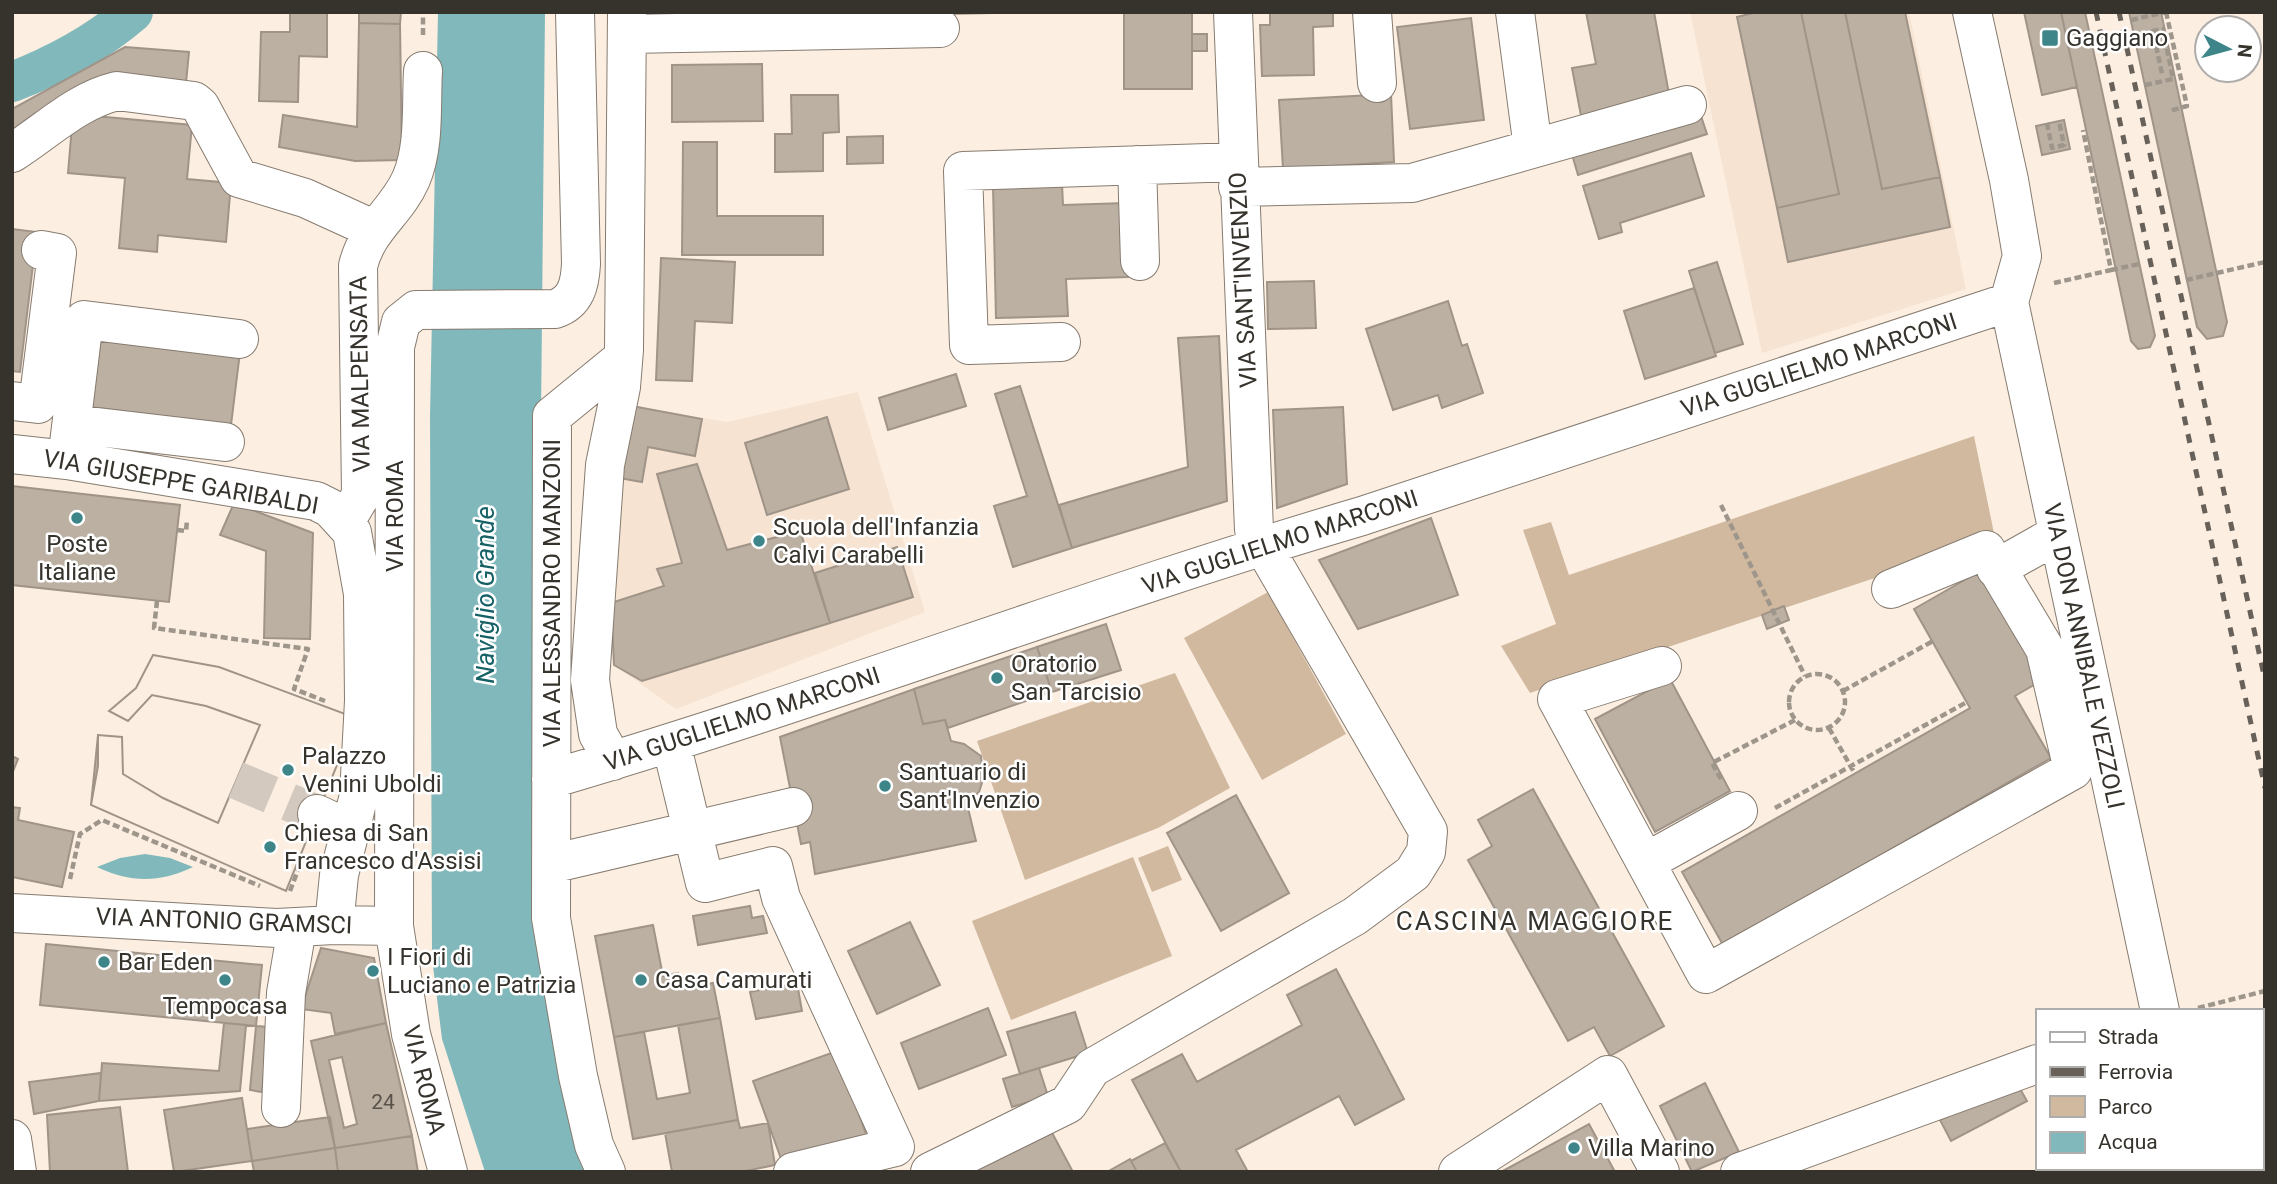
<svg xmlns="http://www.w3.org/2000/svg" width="2277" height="1184" viewBox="0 0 2277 1184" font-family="Roboto,sans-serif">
<rect width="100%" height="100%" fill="#fcefe2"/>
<path fill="#f6e3d1" d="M1690,12H1909L1966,289L1762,353Z
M858,392L925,612L676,709L614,665L611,603L619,478L632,406L727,422Z"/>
<path fill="#d1b99f" d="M1974,436L1995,538L1530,693L1501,646L1556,624L1523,530L1551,522L1569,575Z
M1268,592L1346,734L1262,780L1184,638Z
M1175,673L1230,788L1158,828L1025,880L977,741Z
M1168,846L1182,880L1152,892L1138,858Z
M1133,857L1172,956L1011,1020L972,921Z"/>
<path fill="#81b8bb" d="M438,12H545L541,419L544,920L591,1172H485L442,1039L432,958L430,417Z
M145,854L170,858L193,867C160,883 130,883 97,867L120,858Z"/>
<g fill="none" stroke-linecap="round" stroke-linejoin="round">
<path stroke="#81b8bb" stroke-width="40" d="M12,82C56,65 97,43 133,12"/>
</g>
<path fill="#bcb0a3" stroke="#a09488" stroke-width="2" fill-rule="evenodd" d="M290,12H327V57L299,56L298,102L259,101L261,32H290Z
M359,12H401L400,24L359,23Z
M947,12H1046L947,14Z
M1124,12H1192V89H1124Z
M1270,12H1333V26L1313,27L1314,75L1262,76L1260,25H1270Z
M1586,12H1654L1671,105L1582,121L1572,68L1596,64Z
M1757,12H1801L1839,194L1777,208L1737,17Z
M1801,12H1845L1882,189L1940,177L1950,227L1788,262L1777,208L1839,194Z
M1845,12H1905L1940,177L1882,189Z
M2024,12H2061L2077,87L2042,95Z
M2061,12H2085L2155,336L2150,347L2138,349L2131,341Z
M2129,12H2161L2227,322L2223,336L2207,339L2197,327Z
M1471,18L1484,120L1410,129L1397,27Z
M359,23L400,24L402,160L355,161L279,147L283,115L357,127Z
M1192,34H1207V51H1192Z
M125,47L189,52L186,83L12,143V109Z
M762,64L763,121L672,122V65Z
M1391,94L1394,162L1283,169L1279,100Z
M791,95H838L839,132L823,133V171L775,172V134H792Z
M1699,110L1707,134L1578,175L1571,151Z
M73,114L192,125L187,179L231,183L226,242L158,235L157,252L119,248L125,178L68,173Z
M2064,120L2070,149L2042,155L2036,126Z
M883,136V163L847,164V137Z
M683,142H717V216H823V255H682Z
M1691,153L1704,196L1620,223L1622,232L1599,239L1583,186Z
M1062,184L1063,205L1126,203L1128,277L1066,279L1068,316L996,318L993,186Z
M12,229L37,232L20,372L12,371Z
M661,258L735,262L732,323L695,321L692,381L656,380Z
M1717,262L1743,344L1715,353L1689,271Z
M1314,281L1316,328L1268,329L1267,282Z
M1694,288L1716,356L1645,379L1624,311Z
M1448,301L1462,346L1467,344L1483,393L1442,408L1438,395L1393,410L1366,329Z
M100,334L240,352L231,425L90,407Z
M1219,336L1227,501L1072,548L1059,505L1188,467L1178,338Z
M956,374L966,406L888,430L879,398Z
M1020,386L1072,548L1013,567L994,506L1027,496L995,394Z
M632,406L702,419L695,456L648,447L642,482L619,478Z
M1343,407L1347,484L1277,508L1273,410Z
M827,417L849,489L767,515L745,443Z
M697,464L727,550L800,531L830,623L642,681L614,665L611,603L664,586L657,569L682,563L657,474Z
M12,486L180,505L169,602L12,585Z
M234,503L313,533L310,639L264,638L266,551L220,535Z
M1431,518L1458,595L1358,629L1319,560Z
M897,547L913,597L830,623L815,573Z
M1982,570L2044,679L2015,696L2051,758L1723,945L1682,872L1970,708L1914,609Z
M1784,606L1789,620L1767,629L1762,615Z
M1106,624L1121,670L1052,692L1037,647Z
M1037,647L1052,692L948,728L945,720L923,724L914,689Z
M153,655L219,667L356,718L286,891L91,805L98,766V735L122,737L123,774L163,798L218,823L260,725L206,706L152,695L128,721L109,711L136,688Z
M153,655L219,667L356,718L286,891L91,805L98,735L122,737L123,774L163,798L218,823L260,725L206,706L152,695L128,721L109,711L136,688Z
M1670,679L1730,791L1655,832L1595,719Z
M914,689L923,724L945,720L951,741L964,744L981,756L983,780L979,792L967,804L976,841L815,874L810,842L801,844L780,737Z
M12,756L18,759L12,774Z
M1533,789L1664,1026L1610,1056L1594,1027L1568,1041L1468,860L1492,846L1478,820Z
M1236,795L1289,893L1221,931L1167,833Z
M12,807L20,808L18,820L74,832L62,887L12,877Z
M750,906L752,918L763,916L767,933L698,945L693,916Z
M910,922L940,985L877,1014L848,951Z
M653,925L663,976L678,973L681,989L713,983L720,1018L614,1037L595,936Z
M46,944L262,965L256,1026L40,1005Z
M321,948L374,958L386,1023L335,1034L331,1013L301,1009Z
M1336,969L1404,1099L1355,1125L1339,1096L1236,1150L1248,1172H1181L1132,1080L1182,1054L1197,1082L1302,1025L1287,995Z
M797,983L802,1011L756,1019L750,992Z
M988,1008L1006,1055L919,1089L901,1043Z
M1075,1012L1088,1053L1020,1074L1007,1032Z
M720,1018L738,1120L633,1139L614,1037L644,1032L657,1099L690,1093L678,1025Z
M224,1023L246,1025L240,1091L99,1101L102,1063L219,1071Z
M386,1023L412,1136L335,1148L311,1041ZM342,1057L357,1124L344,1128L329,1060Z
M256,1026L269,1027L262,1092L250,1090Z
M837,1051L867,1137L784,1167L753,1081Z
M1039,1068L1048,1096L1012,1107L1003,1079Z
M101,1073L99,1101L34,1114L29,1082Z
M2015,1080L2027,1101L1951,1141L1940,1120Z
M1705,1083L1739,1152L1692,1172L1660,1106Z
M242,1098L252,1161L174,1172L164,1110Z
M120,1107L128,1172H50L47,1115Z
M330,1117L335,1148L252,1161L247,1129Z
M738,1120L740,1128L768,1123L775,1165L741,1172H672L665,1133Z
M1589,1124L1615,1172H1501Z
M1050,1129L1073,1172H969Z
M412,1136L418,1172H338L335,1148Z
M1165,1143L1181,1172H1137L1131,1161Z
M335,1148L338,1172H254L252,1161Z
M1130,1159L1137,1172H1107Z"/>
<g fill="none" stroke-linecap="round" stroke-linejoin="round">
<path stroke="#d4c9be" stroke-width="38" stroke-dasharray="38 19" stroke-linecap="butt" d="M236,780L317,814"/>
<defs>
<path id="minor" d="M1372,12L1377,83
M1515,12L1533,148
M1972,12L2009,180L2022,256L2009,302L2160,1011
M627,34L940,28
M12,153C47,131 76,101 117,91L194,101L200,106L239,178L305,198L373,229
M1137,165L1140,261
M1238,187L1412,183L1687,105
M1061,342L969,345L963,171L1238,162
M12,401L38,404L57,253L41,250
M72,424L225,442
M12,454L67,460L316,501L330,508L352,532L363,594L364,701L359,795L339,875L334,925
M67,460L84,320L239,339
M345,522L361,495L358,266C367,228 396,213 411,179C425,147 421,105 423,71
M1996,569L2058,534
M1662,666L1557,699L1706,974L2073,770L2045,649L1986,550L1891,589
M671,743L705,883L773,866L781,898L895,1147L793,1172
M613,761L598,734L590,680L605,465L621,387L624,350L627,12
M551,779C824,699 1090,596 1362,516L2009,302
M317,814L351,830
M1646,862L1738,811
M551,864L793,807
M12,913L277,928L334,925L394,926
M281,1108L286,993L297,928
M12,1139L17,1172
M448,1172L411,1034L394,926L395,347L401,322L416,310L555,309C576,302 580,284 581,264L575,12
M606,1172L594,1145L578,1076L551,918L552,416L623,358
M930,1172L1068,1104L1092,1068L1355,916L1413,873L1426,852L1428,831L1254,530L1233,12
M1458,1172L1608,1075L1660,1172
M1740,1172L2037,1064
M2187,1172V1168"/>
</defs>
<use href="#minor" stroke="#867b6f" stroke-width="40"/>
<path stroke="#9e958b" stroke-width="4.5" stroke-dasharray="7 3.5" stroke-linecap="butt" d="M2166,12L2187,106L2170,111
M2131,20L2166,12
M423,35V12
M2145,85L2173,79L2163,29L2153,31L2162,74
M2047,123L2052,148L2064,145L2059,121
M2111,270L2139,264
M2186,280L2265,262
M2054,283L2111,270L2083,130
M1721,505L1805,676
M177,530L186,531L187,520
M157,601L154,628L308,649L294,689L325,701
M1789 702a28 28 0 1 1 56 0a28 28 0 1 1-56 0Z
M1843,691L1933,641
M1829,728L1855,774
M1721,779L1712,763L1795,720
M1775,808L1967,702
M70,879L80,834L102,820L260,886
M290,891L298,870
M2198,1008L2265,991"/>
<use href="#minor" stroke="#fff" stroke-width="38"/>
<path stroke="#68615a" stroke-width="5" stroke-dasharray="9 9" stroke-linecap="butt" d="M2096,12L2265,788
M2119,12L2265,680"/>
</g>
<g fill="#3d8589" stroke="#fff" stroke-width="2.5">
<rect x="2041" y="29" width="18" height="18" rx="3.5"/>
<circle cx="77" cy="518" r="7"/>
<circle cx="759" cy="541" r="7"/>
<circle cx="997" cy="678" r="7"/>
<circle cx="288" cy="770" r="7"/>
<circle cx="885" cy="786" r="7"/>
<circle cx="270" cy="847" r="7"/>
<circle cx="104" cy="962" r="7"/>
<circle cx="373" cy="971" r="7"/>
<circle cx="225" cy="980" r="7"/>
<circle cx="641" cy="980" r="7"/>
<circle cx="1574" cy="1148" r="7"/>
</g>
<g text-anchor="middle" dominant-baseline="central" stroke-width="5" stroke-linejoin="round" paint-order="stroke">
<g font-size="21" fill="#58524a">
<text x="383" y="1102">24</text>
</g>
<g font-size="24" fill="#36322c" stroke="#fff" text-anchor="start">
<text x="2066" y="38">Gaggiano</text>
<text x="773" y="527">Scuola dell'Infanzia<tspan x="773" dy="28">Calvi Carabelli</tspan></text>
<text x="77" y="544" text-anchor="middle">Poste<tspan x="77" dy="28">Italiane</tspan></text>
<text x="1011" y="664">Oratorio<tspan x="1011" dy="28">San Tarcisio</tspan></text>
<text x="302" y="756">Palazzo<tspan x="302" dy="28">Venini Uboldi</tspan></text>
<text x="899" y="772">Santuario di<tspan x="899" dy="28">Sant'Invenzio</tspan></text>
<text x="284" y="833">Chiesa di San<tspan x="284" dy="28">Francesco d'Assisi</tspan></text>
<text x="387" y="957">I Fiori di<tspan x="387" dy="28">Luciano e Patrizia</tspan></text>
<text x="118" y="962">Bar Eden</text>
<text x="655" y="980">Casa Camurati</text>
<text x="225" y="1006" text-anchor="middle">Tempocasa</text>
<text x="1588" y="1148">Villa Marino</text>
</g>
<g font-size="24" fill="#36322c" stroke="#fff">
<text transform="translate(1243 280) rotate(-93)">VIA SANT'INVENZIO</text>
<text transform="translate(1819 365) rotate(-18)">VIA GUGLIELMO MARCONI</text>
<text transform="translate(360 374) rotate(-91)">VIA MALPENSATA</text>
<text transform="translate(181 482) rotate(10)">VIA GIUSEPPE GARIBALDI</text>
<text transform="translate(395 516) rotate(-90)">VIA ROMA</text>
<text transform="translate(1280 542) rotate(-18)">VIA GUGLIELMO MARCONI</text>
<text transform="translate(552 593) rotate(-90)">VIA ALESSANDRO MANZONI</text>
<text transform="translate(2084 656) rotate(78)">VIA DON ANNIBALE VEZZOLI</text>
<text transform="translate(742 719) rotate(-18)">VIA GUGLIELMO MARCONI</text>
<text transform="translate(224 921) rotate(2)">VIA ANTONIO GRAMSCI</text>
<text transform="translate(424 1080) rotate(76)">VIA ROMA</text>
</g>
<g font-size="26" font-style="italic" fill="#156165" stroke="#fff">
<text transform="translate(485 595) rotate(-90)">Naviglio Grande</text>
</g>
<g font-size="26" letter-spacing="2" fill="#36322c" stroke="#fff">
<text x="1535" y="921">CASCINA MAGGIORE</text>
</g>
</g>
<rect width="2277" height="1184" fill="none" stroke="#36322c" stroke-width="28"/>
<rect x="2036" y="1009" width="228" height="161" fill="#ffffff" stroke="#afadab" stroke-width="2"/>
<rect x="2050" y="1032" width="35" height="10" fill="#ffffff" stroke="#afadab" stroke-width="2"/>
<text x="2098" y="1044" font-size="21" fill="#36322c">Strada</text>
<rect x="2050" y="1067" width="35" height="10" fill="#68615a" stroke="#afadab" stroke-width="2"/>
<text x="2098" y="1079" font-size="21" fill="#36322c">Ferrovia</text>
<rect x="2050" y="1096" width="35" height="21" fill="#d1b99f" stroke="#afadab" stroke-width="2"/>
<text x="2098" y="1114" font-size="21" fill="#36322c">Parco</text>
<rect x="2050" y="1132" width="35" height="21" fill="#81b8bb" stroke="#afadab" stroke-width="2"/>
<text x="2098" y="1149" font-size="21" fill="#36322c">Acqua</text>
<g transform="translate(2228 49) rotate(96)"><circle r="33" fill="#ffffff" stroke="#afadab" stroke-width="2"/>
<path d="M0-5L12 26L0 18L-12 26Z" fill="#3d8589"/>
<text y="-10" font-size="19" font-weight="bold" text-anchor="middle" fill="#36322c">N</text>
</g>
</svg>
